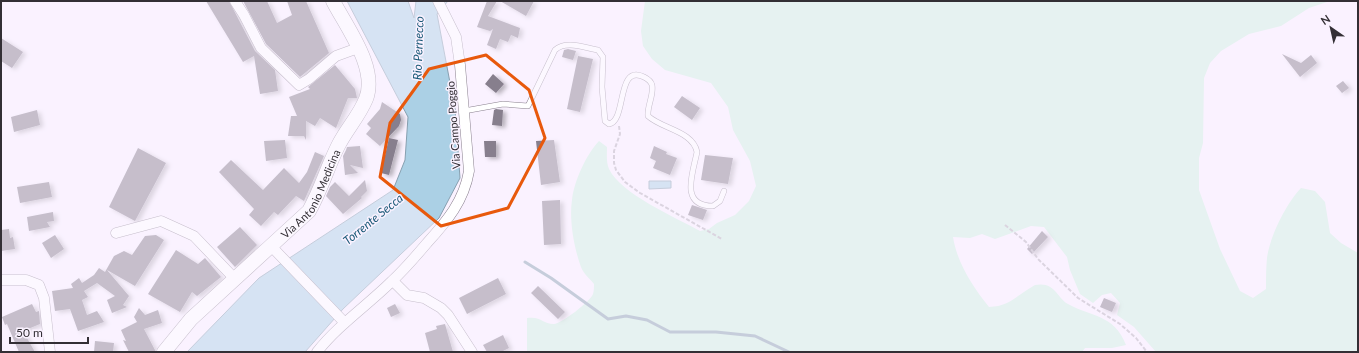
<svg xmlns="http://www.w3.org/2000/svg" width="1359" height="353" viewBox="0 0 1359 353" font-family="Lato,sans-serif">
<defs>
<filter id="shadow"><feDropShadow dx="3.5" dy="2" stdDeviation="2" flood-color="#0004"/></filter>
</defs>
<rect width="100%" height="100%" fill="#faf2ff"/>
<path fill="#cef1df" d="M645,1H1330L1309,8L1281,26L1249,34L1221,51L1210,63L1204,78L1203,143L1199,158V190L1220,249L1240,291L1253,298L1266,289C1266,279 1266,268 1267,258C1270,236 1286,204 1301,188L1315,191L1325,202L1330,233L1341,243L1358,253V352H1156L1134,327L1117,315L1120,303L1111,293L1102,295L1093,303L1080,294L1070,270L1067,257L1044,227L1031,226L995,239L982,234L970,238L953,237C957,263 973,287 989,307C1008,306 1013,299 1027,290C1030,288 1033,286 1035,285C1055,281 1057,298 1068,304C1091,317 1114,314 1126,345L1112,348H1085L1082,352H527V318C542,316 542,324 554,324C561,324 591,301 593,294C594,291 594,287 594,284C590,279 583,273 581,267C574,248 569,220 572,200C574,181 586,155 599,141L607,147C607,154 606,162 609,169C621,194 675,217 700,231L709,229L717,223L735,215L749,201L756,186L750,161L733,130L728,107L711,83L665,70L652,59L643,46L641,31Z"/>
<path fill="#abd0e5" stroke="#87a0b0" d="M347,1H408L414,18L416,1H448L437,14L455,109L460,178L439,218L343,309L305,352H187L259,278L393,190L405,160L408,117Z
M649,181H671V188L649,189Z"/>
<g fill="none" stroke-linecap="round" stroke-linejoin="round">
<path stroke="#87a0b0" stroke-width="3" d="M525,262L551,278L608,319L626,316L647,320L670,332H716L755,336L789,352"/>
</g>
<path fill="#877f8d" filter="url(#shadow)" d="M206,1H229L255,51L275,70L278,91L260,94L254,56L243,62Z
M243,1H267L277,23L292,15L287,1H306L329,53L300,77L266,44Z
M487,1H497L488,16L520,28L518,38L511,35L508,42L500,39L496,49L487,45L493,29L490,31L477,27Z
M500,1H534L526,16Z
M1,38L23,52L12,68L1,61Z
M568,49L576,51L573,60L562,57L564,50Z
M1282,54L1301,63L1311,55L1317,63L1300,77Z
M578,56L593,59L580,112L567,109Z
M335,65L355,89L357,98H348L336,128L320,118L315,126L306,121V140L304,136H288L291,116H297L289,97L310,89L308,87Z
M493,74L504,84L496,93L485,84Z
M1343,81L1349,88L1342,93L1336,86Z
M682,96L700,108L692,120L674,107Z
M382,102L400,114L401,120L399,126L380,146L366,134L371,128L367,124L380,109Z
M496,109L503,110L502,126L492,125L494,110Z
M37,110L40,125L14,132L11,117Z
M389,138L398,140L389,175L381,173Z
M285,140L287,158L266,161L264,141Z
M554,140L560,182L541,185L536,141Z
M484,141H496V157H485Z
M360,146L363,168L350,165L358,173L345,175L343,156L346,150L347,147Z
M654,146L667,152L666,154L677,158L670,175L653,168L656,161L650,158Z
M138,148L166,163L135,221L109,207Z
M315,152L324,156L304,201L296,196L278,215L274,212L261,226L249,215L254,209L219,172L231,160L263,190L284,168L299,183L307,172Z
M705,155L733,158L728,184L701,180Z
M365,180L367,191L361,197L362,198L343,214L326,196L330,187L335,182L349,196Z
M49,182L52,197L20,203L17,187Z
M560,200L561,244L544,245L542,201Z
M692,205L707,210L703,220L688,215Z
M53,212L54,221L47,222L50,227L29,231L27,217Z
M240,227L257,245L235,267L217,247Z
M9,229L10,238L13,237L15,249L1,251V230Z
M1042,231L1048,237L1032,254L1027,249Z
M55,235L64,249L51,258L42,243Z
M156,235L164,240L135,286L107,270L129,296L123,305L127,307L112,313L107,300L115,296L97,283L84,291L88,297L82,300L87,315L97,311L104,322L78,331L70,309L55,311L52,291L73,288L71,284L79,278L82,283L94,275L99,268L105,272L114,256L124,251L132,255L145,236Z
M176,250L198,264L205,258L221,277L197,296L192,292L180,312L148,294Z
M498,278L506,294L467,314L459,298Z
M538,286L565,312L558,319L531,293Z
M1104,298L1116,303L1112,312L1100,307Z
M32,304L36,312L39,311L40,324L23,331L35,352H19L7,324L5,325L2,317Z
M395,304L400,313L391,317L387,308Z
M139,308L145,315L158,310L162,323L144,329L156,352H129L123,340L126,341L121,330L137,322L134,317Z
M445,324L453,352H430L425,333L437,329L436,326Z
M503,335L509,348L501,352H487L483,345Z
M95,341L114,343L113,352H94Z"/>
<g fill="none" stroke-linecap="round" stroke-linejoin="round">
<defs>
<path id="lane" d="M464,111L503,104L528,106L555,50C566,40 585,48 598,50L603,57L602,87L605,121L609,124C627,121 616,63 644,77C648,79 651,81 652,85C654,95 647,106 648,116C662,129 693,131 697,152C693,173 679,206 713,206L720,201L724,191"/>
<path id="street" d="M235,1L244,15L261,48L299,85L309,79L336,56L358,48
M116,233L161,221L194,236L234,278
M271,246L345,323
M1,280H26L39,285L44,298L50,352
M393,281L407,295L424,298L441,308L448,315L472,352
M317,352C338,325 368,305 392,281C405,269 416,256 427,243C447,221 464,201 469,171L460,65L456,37L438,1"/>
<g id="secondary">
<path id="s1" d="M164,352L191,319L309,211C321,190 327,168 338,146C346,130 359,116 366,99C378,68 347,28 333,1"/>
</g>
</defs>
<use href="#lane" stroke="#8a818f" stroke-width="6"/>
<use href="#street" stroke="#8a818f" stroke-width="11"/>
<use href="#secondary" stroke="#8a818f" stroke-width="15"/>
<path stroke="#b6afba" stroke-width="2" stroke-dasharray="4 2" stroke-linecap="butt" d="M619,126L620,134L614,151V163L616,170L625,182L640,193L722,239
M1005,225L1026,242L1038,259L1078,298L1120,324L1136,338L1147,352"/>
<use href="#lane" stroke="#fff" stroke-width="5"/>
<use href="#street" stroke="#fff" stroke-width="10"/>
<use href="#secondary" stroke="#fff" stroke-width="14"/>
</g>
<path d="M0 0H1359V353H0ZM486,55L529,90L545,138L508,208L441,226L380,177L390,123L429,69Z" fill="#faf2ff" fill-opacity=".55" fill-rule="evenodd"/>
<path fill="none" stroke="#e8590c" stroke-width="3" stroke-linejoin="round" d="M486,55L529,90L545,138L508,208L441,226L380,177L390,123L429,69Z"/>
<g text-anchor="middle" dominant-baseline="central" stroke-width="3" stroke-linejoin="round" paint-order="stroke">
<g font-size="11" fill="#332f35" stroke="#faf2ff">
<text transform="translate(453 125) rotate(-94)">Via Campo Poggio</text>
<text stroke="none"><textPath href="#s1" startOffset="218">Via Antonio Medicina</textPath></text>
</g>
<g font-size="12" font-style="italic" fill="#195977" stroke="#faf2ff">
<text transform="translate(418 48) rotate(-88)">Rio Pernecco</text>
<text transform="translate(373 219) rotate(-39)">Torrente Secca</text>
</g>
</g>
<rect width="1359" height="353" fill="none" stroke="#332f35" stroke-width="4"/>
<g transform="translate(1331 28) rotate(326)" stroke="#faf2ff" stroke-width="3" paint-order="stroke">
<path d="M0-3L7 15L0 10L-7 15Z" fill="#332f35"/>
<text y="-6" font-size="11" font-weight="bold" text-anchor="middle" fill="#332f35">N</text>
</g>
<path d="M10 337v6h78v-6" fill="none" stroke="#332f35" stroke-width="2"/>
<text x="16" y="337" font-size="12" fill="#332f35" stroke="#faf2ff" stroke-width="3" paint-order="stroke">50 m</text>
</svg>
